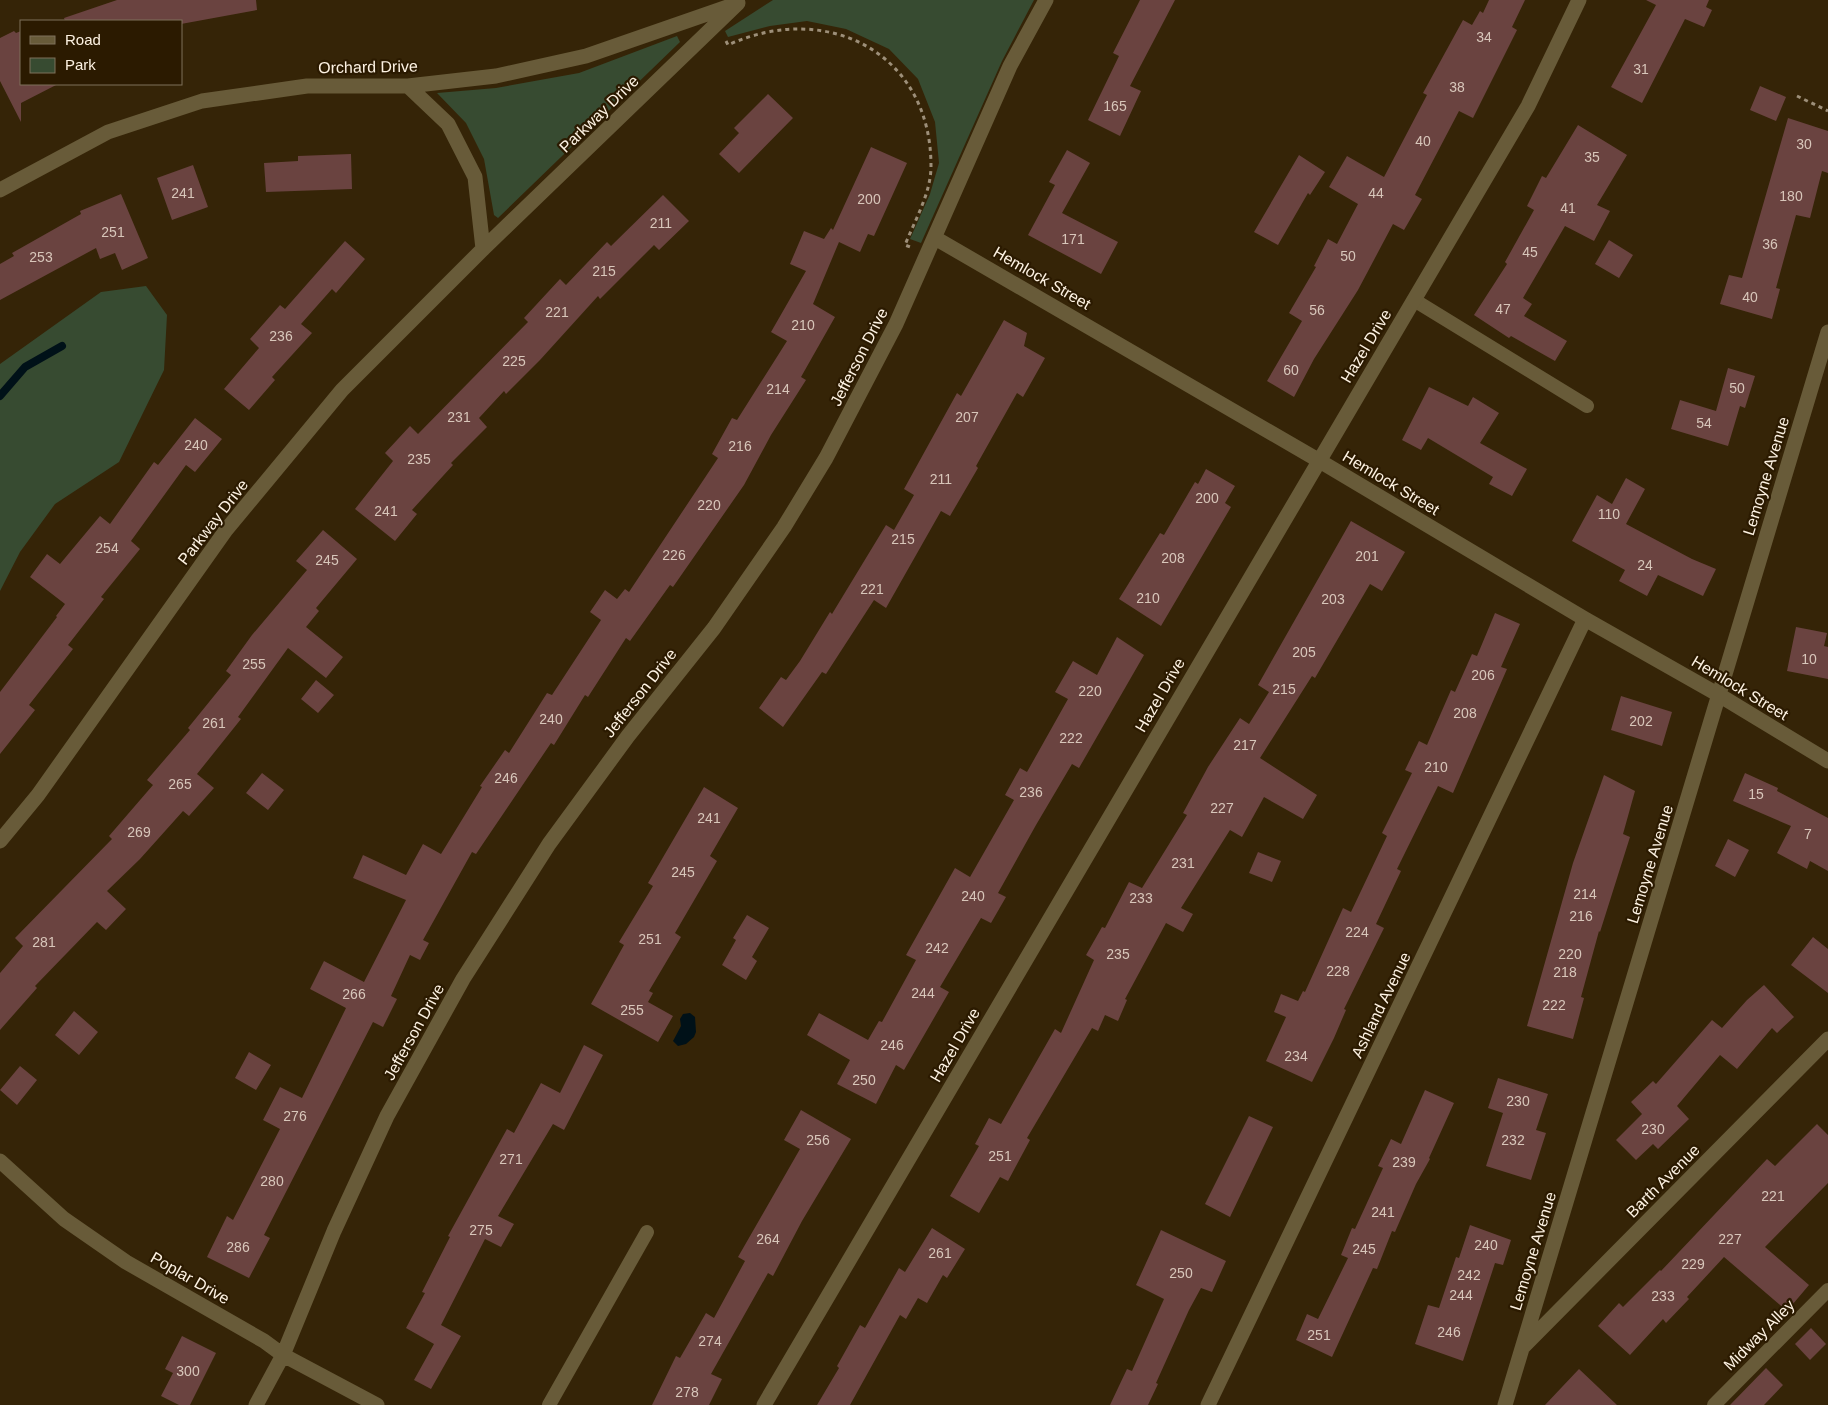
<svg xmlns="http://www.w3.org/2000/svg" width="1828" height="1405" viewBox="0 0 1828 1405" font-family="Arial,sans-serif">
<rect width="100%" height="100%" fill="#352407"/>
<path fill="#374b31" d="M773,0H1034L1002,61L921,243L910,239L930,194L939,163L935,122L918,79L889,49L846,29L807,21L770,26L728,37L725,31Z
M677,36L680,42L498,218L494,215L484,159L466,123L437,93L496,88L579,73Z
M146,286L167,315L164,370L119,462L55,504L20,552L0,591V364L101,292Z"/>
<path fill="#001118" d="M690,1013L695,1017L696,1032L694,1037L686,1044L678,1046L673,1041L681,1026L680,1019L683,1014Z"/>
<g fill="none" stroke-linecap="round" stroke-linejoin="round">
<path stroke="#001118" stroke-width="8" d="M0,396L25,367L62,346"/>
</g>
<path fill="#6a4340" d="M117,0H256L257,10L181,24V21H65L64,18Z
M1140,0H1175L1130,86L1141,91L1120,136L1088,120L1119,56L1113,53Z
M1489,0H1525L1512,27L1517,30L1473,118L1459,111L1415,195L1422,199L1404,230L1393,224L1358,290L1314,359L1294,397L1267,381L1302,321L1289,313L1316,267L1314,266L1328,239L1337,244L1358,204L1329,187L1347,156L1384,177L1427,95L1423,93L1463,20L1472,25L1480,11L1483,13Z
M1646,0H1709L1706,7L1712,10L1704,27L1685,19L1642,103L1611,87L1656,5Z
M14,31L16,33L21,31V84H58L21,103V122L0,81V38Z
M1760,86L1786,97L1776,121L1750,110Z
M768,94L793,118L739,173L719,154L739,133L734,128Z
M1788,118L1828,131V173L1822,171L1810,218L1796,215L1776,288L1780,289L1772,319L1720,304L1729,275L1742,278Z
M1578,125L1627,155L1597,205L1610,211L1594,241L1565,226L1523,298L1532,304L1524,316L1567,341L1555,361L1511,336L1509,338L1474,315L1507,264L1505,262L1534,210L1527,206L1542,176L1546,178Z
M871,147L907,163L874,236L868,234L860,252L839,242L813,304L835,317L801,377L806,380L771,435L744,485L673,587L670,585L630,641L626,638L588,697L585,695L554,745L551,743L476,854L472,852L423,940L429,943L420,960L410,955L391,996L397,999L383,1027L373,1022L264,1235L270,1238L249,1278L207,1257L227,1216L233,1220L280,1129L263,1120L280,1087L302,1098L346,1008L310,989L324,961L364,982L406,900L353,878L363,855L406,875L423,844L441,854L482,787L480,786L505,750L509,753L547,693L552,695L601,620L590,612L605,590L617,599L625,589L629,592L718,458L712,454L732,418L737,420L787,341L771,332L806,271L790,264L804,231L824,239L831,228L833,230Z
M1067,150L1090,163L1062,213L1118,242L1101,274L1028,235L1055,185L1049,182Z
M351,154L352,189L266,192L264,163L298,161V156Z
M1299,155L1325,172L1310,195L1308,193L1278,245L1254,232Z
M193,165L208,207L172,220L157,178Z
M121,194L148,258L122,270L115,253L100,259L96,248L0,300V264L14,256L12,253L81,214L80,211Z
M663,195L689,221L659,250L654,245L600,299L598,296L540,360L506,394L504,391L479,418L487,427L451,463L453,465L412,510L417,514L395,541L355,509L393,461L385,453L410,426L418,434L528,322L524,318L560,279L566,285L607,242L611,246Z
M1609,240L1633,255L1619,278L1595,264Z
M345,241L365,259L336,293L332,289L301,324L312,333L272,377L275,380L249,410L224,389L259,348L250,339L280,305L285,309Z
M1004,320L1027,333L1024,346L1045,358L1023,397L1017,393L976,466L978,468L950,516L941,511L886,608L874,600L826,674L822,672L783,727L759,708L781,677L786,680L800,661L830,612L832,614L886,525L894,530L914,495L904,489L957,393L961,396Z
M1728,368L1755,376L1745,408L1740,406L1728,446L1671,429L1680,400L1716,411Z
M1429,387L1468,406L1473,397L1499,413L1480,443L1527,469L1512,496L1489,484L1493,477L1428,438L1421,450L1402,440Z
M195,418L222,439L195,472L186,465L131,541L140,549L101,597L104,599L68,645L73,649L29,705L35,710L0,754V692L57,617L56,616L65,604L30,577L47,554L60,564L100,516L110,524L154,462L158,465Z
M1206,469L1235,486L1225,503L1231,507L1161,626L1119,599L1160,533L1164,535L1195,482L1198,484Z
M1626,478L1645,489L1626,524L1692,559L1716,569L1703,596L1658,575L1647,596L1619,581L1625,570L1572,541L1597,495L1612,504Z
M1351,521L1405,552L1382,591L1370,584L1315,678L1312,676L1260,758L1317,795L1303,819L1264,797L1242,837L1230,830L1181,908L1193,914L1183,932L1166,923L1125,999L1127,1000L1118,1021L1105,1015L1098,1031L1092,1028L1027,1138L1030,1140L1008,1181L1000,1177L979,1213L950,1196L979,1146L975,1144L989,1118L1001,1124L1055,1029L1061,1033L1094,960L1086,955L1102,927L1105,928L1129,882L1142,888L1187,815L1183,813L1208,767L1240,718L1249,724L1269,692L1258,685Z
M323,530L357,559L316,608L319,611L306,627L343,657L326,678L288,648L238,717L241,719L197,774L214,788L189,816L183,811L140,859L107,891L126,909L106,930L97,922L35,986L37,988L0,1030V973L23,946L15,938L112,839L109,836L153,785L147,780L190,730L188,728L231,675L226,671L252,635L307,570L296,561Z
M1495,613L1520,624L1501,667L1507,669L1453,793L1438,786L1397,869L1401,871L1376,924L1384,928L1344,1009L1346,1010L1334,1038L1312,1082L1266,1061L1286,1017L1274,1012L1281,994L1298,1001L1303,991L1305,992L1343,908L1351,912L1387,836L1382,833L1412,773L1405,770L1419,741L1427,745L1451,690L1455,692L1472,654L1477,656Z
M1796,627L1827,633L1824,646L1828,647V679L1787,671Z
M1117,637L1144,655L1079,768L1072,764L1036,825L998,893L1006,897L991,923L981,918L940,987L949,992L904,1070L896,1065L876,1104L837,1084L850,1060L807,1035L819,1013L868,1040L879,1021L882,1022L916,960L906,955L955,868L970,877L1014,800L1005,795L1020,768L1027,772L1068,699L1055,692L1073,661L1097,675Z
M316,680L334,695L318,713L301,699Z
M1621,696L1672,712L1662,746L1611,730Z
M262,773L284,790L268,810L246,793Z
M1745,773L1778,788L1777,791L1828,818V871L1810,861L1807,869L1777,853L1791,826L1733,801Z
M1604,775L1635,791L1623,834L1630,837L1600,932L1599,931L1581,997L1584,998L1573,1039L1527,1026L1573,863Z
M704,787L738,808L710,856L717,861L675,933L681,937L649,991L653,993L648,1002L673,1016L658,1042L591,1004L624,945L619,942L653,886L648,883Z
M1728,839L1749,850L1735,877L1715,866Z
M1258,852L1281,861L1272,882L1249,873Z
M747,915L769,928L752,957L757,961L746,980L722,965L736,940L733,938Z
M1813,937L1828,949V993L1791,965Z
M1764,985L1794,1017L1777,1033L1772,1028L1737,1069L1720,1055L1677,1106L1689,1119L1658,1149L1653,1144L1636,1160L1616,1140L1642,1114L1631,1102L1653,1081L1656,1084L1712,1020L1722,1028L1747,1000Z
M74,1011L98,1032L79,1055L55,1035Z
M584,1045L603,1055L564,1130L553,1124L498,1216L514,1224L501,1247L485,1239L441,1325L461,1336L431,1389L414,1380L434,1344L406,1328L425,1293L422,1292L450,1237L448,1236L507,1129L514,1133L541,1083L560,1093Z
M249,1052L271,1065L256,1090L235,1078Z
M20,1066L37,1080L17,1105L0,1090Z
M1498,1078L1548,1094L1536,1130L1546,1133L1531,1180L1486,1166L1503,1113L1488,1108Z
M1425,1090L1454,1103L1429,1158L1430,1159L1416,1184L1395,1232L1392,1231L1377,1269L1373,1268L1332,1357L1296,1340L1307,1314L1318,1319L1348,1258L1341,1255L1352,1228L1355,1229L1383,1168L1378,1166L1391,1139L1401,1144Z
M801,1110L851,1139L802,1221L773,1276L768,1273L711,1374L722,1379L709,1405H652L676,1356L680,1358L706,1313L714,1318L745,1261L738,1257L800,1149L784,1140Z
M1249,1116L1273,1127L1230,1217L1205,1204Z
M1817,1124L1828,1135V1183L1765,1247L1809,1285L1787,1311L1724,1257L1687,1297L1689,1299L1666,1323L1663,1319L1630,1355L1598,1326L1619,1303L1623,1307L1660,1270L1661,1271L1767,1159L1775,1166Z
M1470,1225L1511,1240L1503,1265L1495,1263L1463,1361L1415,1344L1428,1305L1439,1308L1456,1257L1459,1258Z
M932,1228L965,1249L947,1278L943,1275L927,1303L918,1298L906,1319L900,1315L850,1405H817L839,1368L837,1366L860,1325L865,1328L899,1268L905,1272Z
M1161,1230L1226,1261L1212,1292L1201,1288L1189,1310L1156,1383L1158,1384L1148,1405H1110L1127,1369L1132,1371L1164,1299L1136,1285Z
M1811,1328L1826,1344L1810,1360L1795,1344Z
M182,1336L216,1353L190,1405H179L161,1396L173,1373L165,1369Z
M1766,1368L1783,1385L1764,1405H1730Z
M1579,1369L1617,1405H1545Z"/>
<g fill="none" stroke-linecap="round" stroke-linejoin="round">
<path stroke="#9d8f79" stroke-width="3" stroke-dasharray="4 4" stroke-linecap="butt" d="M726,41L728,45C827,0 931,53 931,166C931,193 915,220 905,245L910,247
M1797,96L1828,111"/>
<path stroke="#685b39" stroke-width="14" d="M1414,300L1587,406
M549,1405L647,1232
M1714,1405L1828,1290"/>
<path stroke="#685b39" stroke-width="15" d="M408,86L448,124L475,177L483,249
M0,190L108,132L202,101L307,86H408L496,76L586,56L736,4
M935,238L1318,460L1585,619L1719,695L1828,761
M0,841L38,795L226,530L342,390L483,249L738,3
M0,1161L64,1219L126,1262L264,1341L283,1355L377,1405
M1523,1347L1828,1039
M256,1405L283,1355L334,1231L387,1116L463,979L549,844L628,736L714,628L784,527L826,458L896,324L1010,66L1046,0
M764,1405L1528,106L1579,0
M1208,1405L1585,619
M1505,1405L1828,332"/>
</g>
<g text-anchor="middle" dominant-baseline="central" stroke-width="4.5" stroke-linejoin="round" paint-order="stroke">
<g font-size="14" fill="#d8c6ba">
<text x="1484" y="37">34</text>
<text x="1641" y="69">31</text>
<text x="1457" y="87">38</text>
<text x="1115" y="106">165</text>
<text x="1423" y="141">40</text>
<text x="1804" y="144">30</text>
<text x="1592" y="157">35</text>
<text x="183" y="193">241</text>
<text x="1376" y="193">44</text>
<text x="1791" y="196">180</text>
<text x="869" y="199">200</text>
<text x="1568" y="208">41</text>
<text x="661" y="223">211</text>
<text x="113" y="232">251</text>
<text x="1073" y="239">171</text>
<text x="1770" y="244">36</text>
<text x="1530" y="252">45</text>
<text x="1348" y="256">50</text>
<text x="41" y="257">253</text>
<text x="604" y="271">215</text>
<text x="1750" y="297">40</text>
<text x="1503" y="309">47</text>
<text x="1317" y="310">56</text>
<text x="557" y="312">221</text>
<text x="803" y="325">210</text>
<text x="281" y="336">236</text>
<text x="514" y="361">225</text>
<text x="1291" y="370">60</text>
<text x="1737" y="388">50</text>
<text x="778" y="389">214</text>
<text x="459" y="417">231</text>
<text x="967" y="417">207</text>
<text x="1704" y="423">54</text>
<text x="196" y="445">240</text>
<text x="740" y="446">216</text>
<text x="419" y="459">235</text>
<text x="941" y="479">211</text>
<text x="1207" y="498">200</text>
<text x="709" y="505">220</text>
<text x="386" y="511">241</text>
<text x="1609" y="514">110</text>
<text x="903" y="539">215</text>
<text x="107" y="548">254</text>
<text x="674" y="555">226</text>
<text x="1367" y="556">201</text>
<text x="1173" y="558">208</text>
<text x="327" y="560">245</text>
<text x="1645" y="565">24</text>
<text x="872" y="589">221</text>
<text x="1148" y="598">210</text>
<text x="1333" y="599">203</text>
<text x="1304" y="652">205</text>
<text x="1809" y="659">10</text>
<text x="254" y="664">255</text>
<text x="1483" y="675">206</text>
<text x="1284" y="689">215</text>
<text x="1090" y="691">220</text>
<text x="1465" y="713">208</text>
<text x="551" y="719">240</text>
<text x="1641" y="721">202</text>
<text x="214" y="723">261</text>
<text x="1071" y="738">222</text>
<text x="1245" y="745">217</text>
<text x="1436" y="767">210</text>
<text x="506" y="778">246</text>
<text x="180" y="784">265</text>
<text x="1031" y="792">236</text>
<text x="1756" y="794">15</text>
<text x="1222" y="808">227</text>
<text x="709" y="818">241</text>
<text x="139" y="832">269</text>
<text x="1808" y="834">7</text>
<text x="1183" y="863">231</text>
<text x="683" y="872">245</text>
<text x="1585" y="894">214</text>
<text x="973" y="896">240</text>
<text x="1141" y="898">233</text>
<text x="1581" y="916">216</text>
<text x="1357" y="932">224</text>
<text x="650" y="939">251</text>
<text x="44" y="942">281</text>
<text x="937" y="948">242</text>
<text x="1118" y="954">235</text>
<text x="1570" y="954">220</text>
<text x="1338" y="971">228</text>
<text x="1565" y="972">218</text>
<text x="923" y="993">244</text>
<text x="354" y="994">266</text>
<text x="1554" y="1005">222</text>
<text x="632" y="1010">255</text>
<text x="892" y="1045">246</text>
<text x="1296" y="1056">234</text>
<text x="864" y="1080">250</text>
<text x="1518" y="1101">230</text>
<text x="295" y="1116">276</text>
<text x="1653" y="1129">230</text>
<text x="818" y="1140">256</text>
<text x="1513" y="1140">232</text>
<text x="1000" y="1156">251</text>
<text x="511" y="1159">271</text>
<text x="1404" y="1162">239</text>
<text x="272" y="1181">280</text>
<text x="1773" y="1196">221</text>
<text x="1383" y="1212">241</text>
<text x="481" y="1230">275</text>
<text x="768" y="1239">264</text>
<text x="1730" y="1239">227</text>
<text x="1486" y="1245">240</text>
<text x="238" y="1247">286</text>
<text x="1364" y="1249">245</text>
<text x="940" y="1253">261</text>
<text x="1693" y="1264">229</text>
<text x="1181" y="1273">250</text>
<text x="1469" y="1275">242</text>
<text x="1461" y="1295">244</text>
<text x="1663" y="1296">233</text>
<text x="1449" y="1332">246</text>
<text x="1319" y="1335">251</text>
<text x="710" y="1341">274</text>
<text x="188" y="1371">300</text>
<text x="687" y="1392">278</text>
</g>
<g font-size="16" fill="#fdf2e2" stroke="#2b1a00">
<text transform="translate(368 67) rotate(-1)">Orchard Drive</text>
<text transform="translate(599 114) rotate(-44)">Parkway Drive</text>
<text transform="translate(1042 278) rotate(30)">Hemlock Street</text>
<text transform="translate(1366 346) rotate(-59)">Hazel Drive</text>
<text transform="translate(859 357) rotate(-63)">Jefferson Drive</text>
<text transform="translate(1766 476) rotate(-73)">Lemoyne Avenue</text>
<text transform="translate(1391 483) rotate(31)">Hemlock Street</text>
<text transform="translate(213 522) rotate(-52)">Parkway Drive</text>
<text transform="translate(1740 688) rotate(31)">Hemlock Street</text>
<text transform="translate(640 693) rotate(-52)">Jefferson Drive</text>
<text transform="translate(1160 695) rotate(-60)">Hazel Drive</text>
<text transform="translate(1650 864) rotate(-73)">Lemoyne Avenue</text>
<text transform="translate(1381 1005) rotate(-64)">Ashland Avenue</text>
<text transform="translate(414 1032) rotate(-61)">Jefferson Drive</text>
<text transform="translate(955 1045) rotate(-60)">Hazel Drive</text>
<text transform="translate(1663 1181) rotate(-45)">Barth Avenue</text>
<text transform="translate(1533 1251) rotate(-73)">Lemoyne Avenue</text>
<text transform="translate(190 1278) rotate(30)">Poplar Drive</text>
<text transform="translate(1759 1335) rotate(-45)">Midway Alley</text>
</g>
</g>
<rect x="20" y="20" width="162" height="65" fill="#2b1a00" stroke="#7f705a"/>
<rect x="30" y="36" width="25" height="8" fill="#685b39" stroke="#7f705a"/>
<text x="65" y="45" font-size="15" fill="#fdf2e2">Road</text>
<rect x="30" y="58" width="25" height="15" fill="#374b31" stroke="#7f705a"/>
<text x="65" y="70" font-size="15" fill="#fdf2e2">Park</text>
</svg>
